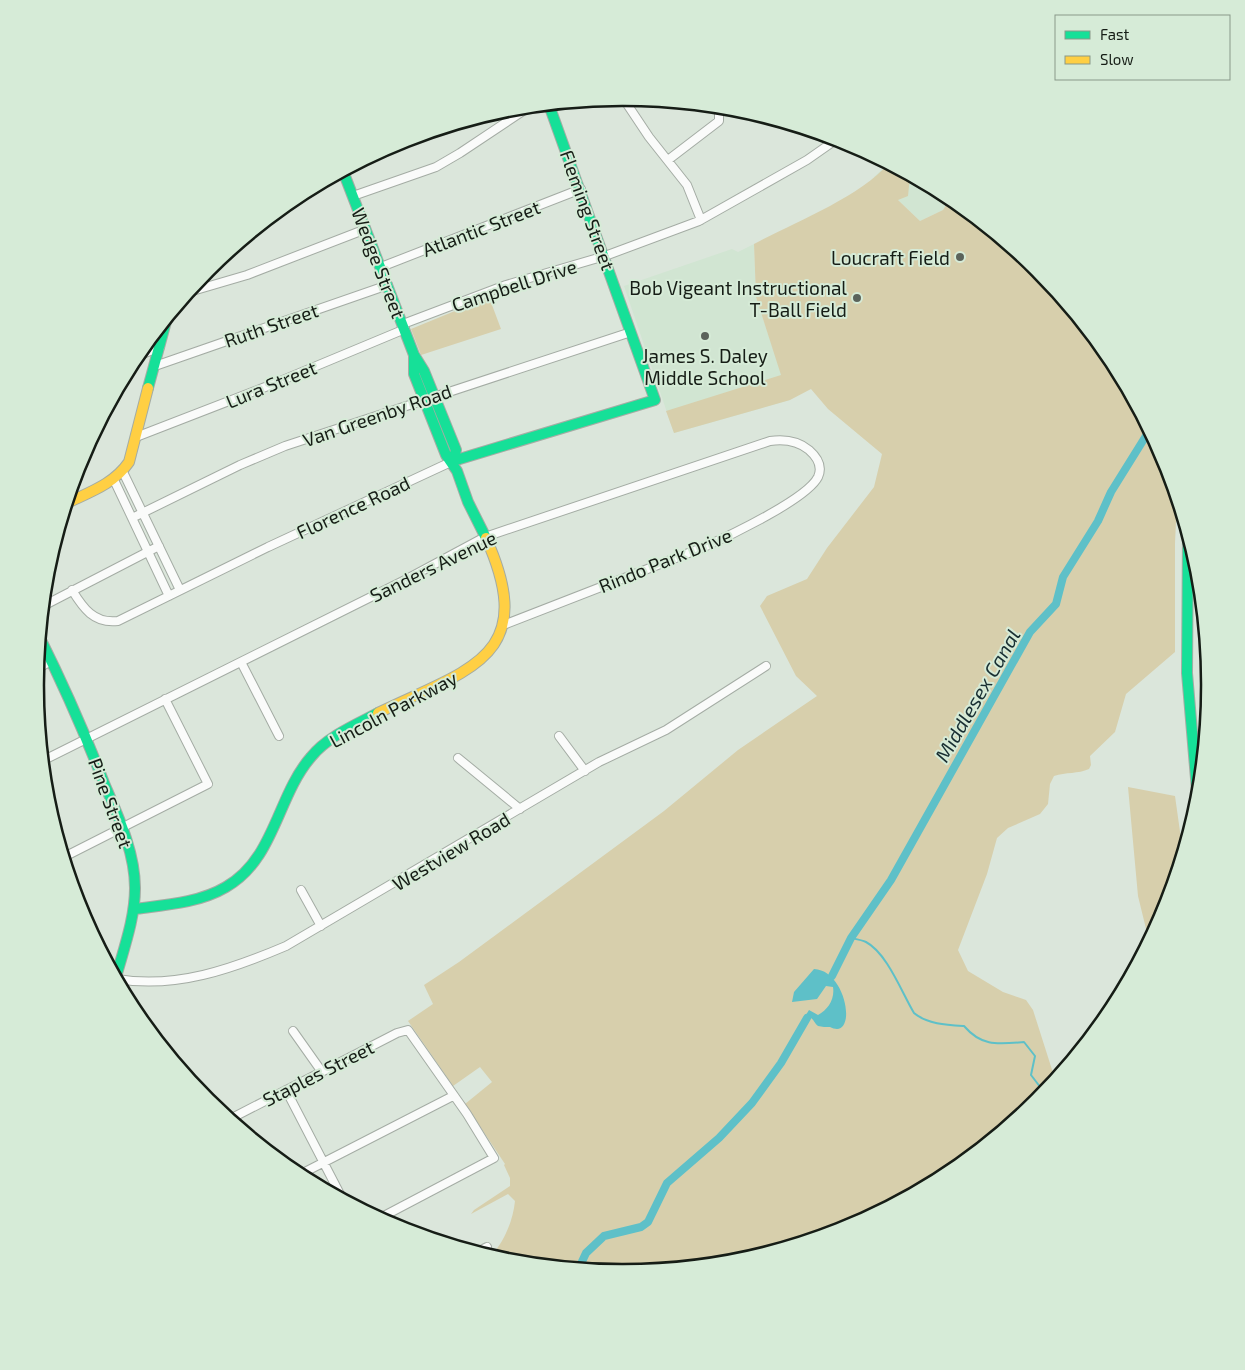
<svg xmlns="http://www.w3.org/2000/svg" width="1245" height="1370" viewBox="0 0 1245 1370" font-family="'Exo 2',sans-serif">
<rect width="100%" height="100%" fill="#dbe6db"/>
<path fill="#d1e5d2" d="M888,164L949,197L972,216L946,205L943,210L920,221L874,177Z
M754,244L756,297L790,400L674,433L624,286L732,249L738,252Z"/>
<path fill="#d7cfac" d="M888,164L910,176L908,196L898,200L920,221L943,210L946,205L972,216L1038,270L1111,359L1165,460L1177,500L1175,543V652L1126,694L1115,732L1090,756L1091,765L1089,769C1078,774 1066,772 1054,776L1050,784L1048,804L1040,814L1008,828L997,838L987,874L958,950L968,971L1003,992L1026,1000L1033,1010L1055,1079L1038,1101L949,1174L847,1228L737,1261L622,1272L508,1261L491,1256C504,1242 513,1221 515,1201L508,1194L471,1214L474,1210L510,1186V1178L504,1165L505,1164L465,1104L492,1082L480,1067L453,1086L408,1021L433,1004L424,985L459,962L664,811L738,750L817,696L796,676L760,606L767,596L807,579L827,548L874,487L882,454L828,409L811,389L790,400L674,433L666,411L781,375L756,297L754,244C793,223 860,197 888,164Z
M489,297L501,329L421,355L411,329Z
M1128,787L1175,796L1183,853L1165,910L1149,941L1138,896Z"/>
<path fill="#5ec0c8" d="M814,969C844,970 856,1028 837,1029C835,1029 832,1028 830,1027C826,1027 822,1027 818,1026C815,1024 814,1020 811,1018H804L809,1010L818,1015C828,1010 835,999 833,987L826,986L817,999L792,1002L794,992Z"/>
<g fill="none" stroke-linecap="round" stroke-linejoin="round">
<path stroke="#5ec0c8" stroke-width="2" d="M851,938C856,939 862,940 866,942C887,953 902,993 914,1013C927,1024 947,1025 964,1026C982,1047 998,1044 1024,1042L1035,1056L1031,1075L1044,1092"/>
<path stroke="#5ec0c8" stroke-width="8" d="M832,976L851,938L891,880L1030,632L1056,604L1063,577L1098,521L1111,492L1149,431
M579,1268L586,1253L604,1236L641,1227L648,1222L667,1183L719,1138L752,1103L781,1063L807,1018"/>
<defs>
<path id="street" d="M623,98L649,137L687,185L701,220
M668,160L719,121V107
M353,196L436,167L460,153L529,107
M381,267L581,189
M189,292L247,275L366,229
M403,324L506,285L605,256L699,221L807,160L837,139
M135,357L160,347
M155,366L388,285
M136,437L273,384L405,329
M123,472L180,590
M114,480L169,596
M132,518L240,465L285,446L631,332
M72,590C83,608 94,624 118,621L268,547L453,461
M43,606L159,546
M241,662L279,736
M37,669L51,661
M559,736L585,771
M458,758L520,809
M42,761L405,580L485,537L770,441C784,439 797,440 809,450C817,457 823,466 818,477C807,499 729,536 704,547L506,624
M64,857L208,784L165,699
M301,890L321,926
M117,979C176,989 232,969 286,946L599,762L666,730L766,666
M293,1031L322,1072
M286,1090L342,1198
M230,1119L397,1033L408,1030L467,1114L494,1158L380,1218
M299,1175L453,1096
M477,1252L487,1247"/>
<path id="fast" d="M343,171L414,355L424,371L456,450L453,461
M414,355V374L446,455L457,471L468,502L486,538
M148,388L167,318
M453,461L655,400L549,105
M1188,534L1187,673L1198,802
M40,638C64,686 85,734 104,783C118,816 135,852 135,888C135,918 124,948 116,977
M1207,659L1209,696
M134,909C165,905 199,903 226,887C275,859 277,796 311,757C327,737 355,725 378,713"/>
<path id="slow" d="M67,503C90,492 114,484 129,462L148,388
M378,713C468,669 540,658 486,538"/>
</defs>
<use href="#street" stroke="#a4aca4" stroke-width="10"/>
<use href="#fast" stroke="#a4aca4" stroke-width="12"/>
<use href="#slow" stroke="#a4aca4" stroke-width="12"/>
<use href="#street" stroke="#fafbfa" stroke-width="8"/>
<use href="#fast" stroke="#16e098" stroke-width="10"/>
<use href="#slow" stroke="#ffcf43" stroke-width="10"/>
</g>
<g fill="#5b635b" stroke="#d6ebd7" stroke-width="2">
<circle cx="960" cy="257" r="5"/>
<circle cx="857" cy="298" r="5"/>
<circle cx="705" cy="336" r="5"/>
</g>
<g text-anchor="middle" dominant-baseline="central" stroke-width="4" stroke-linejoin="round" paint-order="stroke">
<g font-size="19" fill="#161d16" stroke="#d6ebd7">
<text transform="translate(588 210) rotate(70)">Fleming Street</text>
<text transform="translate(481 228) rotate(-21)">Atlantic Street</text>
<text transform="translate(379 263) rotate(69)">Wedge Street</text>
<text transform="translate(514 285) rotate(-18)">Campbell Drive</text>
<text transform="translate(271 325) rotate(-19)">Ruth Street</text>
<text transform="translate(271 384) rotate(-22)">Lura Street</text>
<text transform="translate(377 415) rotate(-19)">Van Greenby Road</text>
<text transform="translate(353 507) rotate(-25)">Florence Road</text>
<text transform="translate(665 560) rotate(-22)">Rindo Park Drive</text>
<text transform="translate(433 566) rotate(-26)">Sanders Avenue</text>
<text transform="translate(393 709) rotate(-28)">Lincoln Parkway</text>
<text transform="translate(111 803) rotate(70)">Pine Street</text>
<text transform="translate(451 851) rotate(-31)">Westview Road</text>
<text transform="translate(318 1073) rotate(-27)">Staples Street</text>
</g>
<g font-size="19" fill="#161d16" stroke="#d6ebd7" text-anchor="end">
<text x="950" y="257">Loucraft Field</text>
<text x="847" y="287">Bob Vigeant Instructional<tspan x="847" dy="22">T-Ball Field</tspan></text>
<text x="705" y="355" text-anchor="middle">James S. Daley<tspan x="705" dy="22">Middle School</tspan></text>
</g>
<g font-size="20" font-style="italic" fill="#192f32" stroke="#d6ebd7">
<text transform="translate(977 695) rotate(-60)">Middlesex Canal</text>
</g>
</g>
<path d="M0 0H1245V1370H0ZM622 106H623A578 578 0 0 1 1201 684V686A578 578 0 0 1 623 1264H622A578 578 0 0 1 44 686V684A578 578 0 0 1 622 106Z" fill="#d6ebd7" fill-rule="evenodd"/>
<path fill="none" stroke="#161d16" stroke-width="2.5" d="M622 106H623A578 578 0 0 1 1201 684V686A578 578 0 0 1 623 1264H622A578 578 0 0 1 44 686V684A578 578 0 0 1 622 106Z"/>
<rect x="1055" y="15" width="175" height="65" fill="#d6ebd7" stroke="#89998a"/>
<rect x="1065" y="31" width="25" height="8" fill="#16e098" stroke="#89998a"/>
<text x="1100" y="40" font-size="15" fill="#161d16">Fast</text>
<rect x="1065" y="56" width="25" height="8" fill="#ffcf43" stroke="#89998a"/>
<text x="1100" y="65" font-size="15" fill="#161d16">Slow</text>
</svg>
